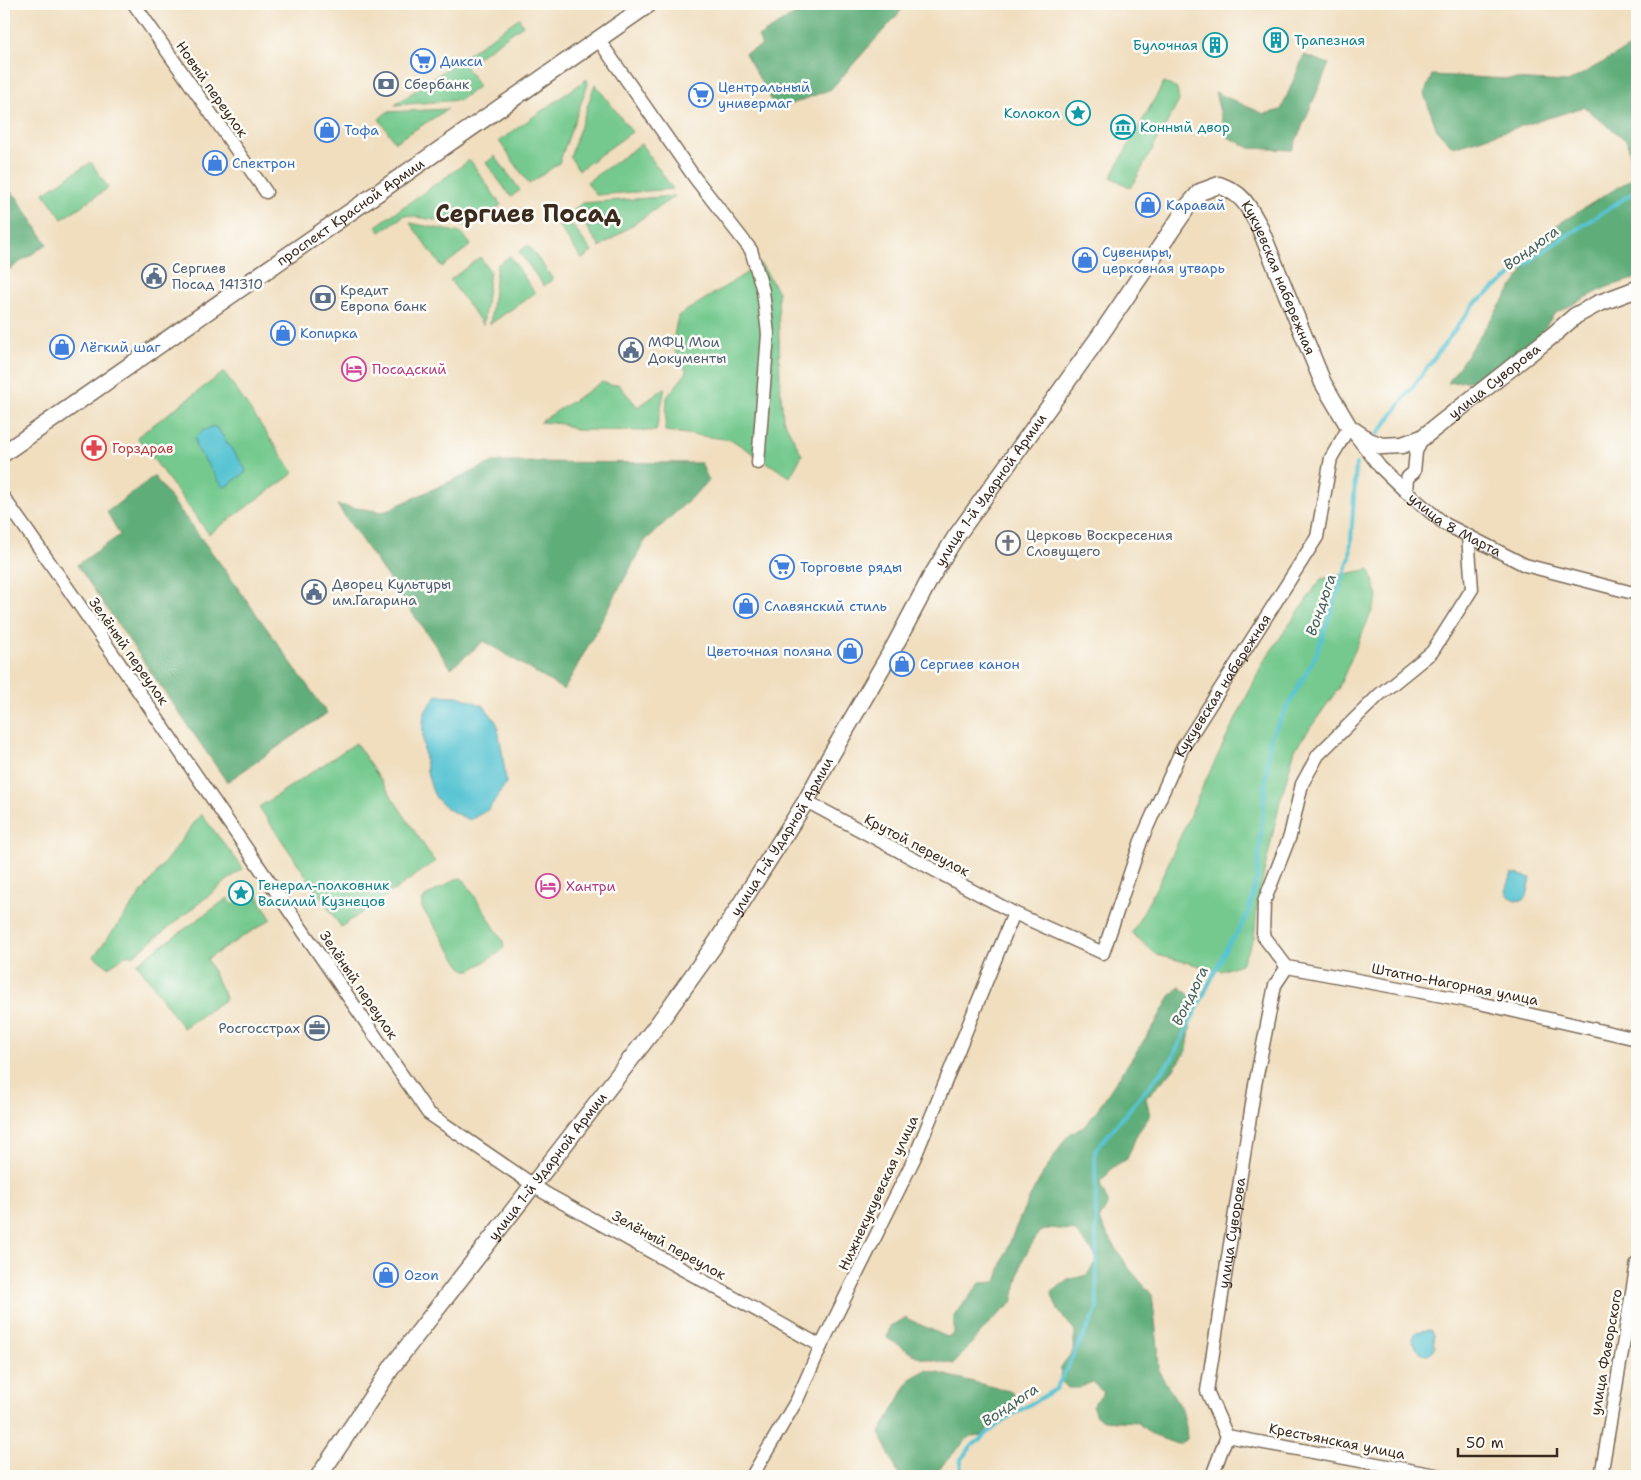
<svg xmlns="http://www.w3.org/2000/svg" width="1641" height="1480" viewBox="0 0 1641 1480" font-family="'Shantell Sans',sans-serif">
<rect width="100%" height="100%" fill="#fdfcf7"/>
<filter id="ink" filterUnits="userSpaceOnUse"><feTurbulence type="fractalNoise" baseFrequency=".02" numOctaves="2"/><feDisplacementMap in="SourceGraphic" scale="10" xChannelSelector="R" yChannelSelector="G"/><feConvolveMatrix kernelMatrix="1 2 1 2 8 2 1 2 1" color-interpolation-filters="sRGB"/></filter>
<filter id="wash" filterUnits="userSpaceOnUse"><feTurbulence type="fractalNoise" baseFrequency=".0096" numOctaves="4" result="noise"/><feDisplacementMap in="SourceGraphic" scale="20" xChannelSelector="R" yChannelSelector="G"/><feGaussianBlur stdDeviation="1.12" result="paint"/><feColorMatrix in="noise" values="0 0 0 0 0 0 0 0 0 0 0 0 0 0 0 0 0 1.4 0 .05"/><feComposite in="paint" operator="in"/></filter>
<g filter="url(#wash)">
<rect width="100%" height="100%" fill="#f0debf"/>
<path fill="#74c98e" stroke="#587a56" d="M519,18L523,25L465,66L479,86L460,100L395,105Z
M587,79L588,84L559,163L529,184L499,141Z
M1164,82L1177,89L1179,101L1131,188L1111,177Z
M595,84L632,132L579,170L570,157Z
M448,109L395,142L379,119L387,112Z
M641,144L673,189L596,195L587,182Z
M495,156L520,190L511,197L486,163Z
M470,160L501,205L470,226L405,215L380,232L376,226Z
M91,162L108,188L62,219L44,193Z
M675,196L600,247L574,209L583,203Z
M566,217L592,252L582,259L557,224Z
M410,223L462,233L471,245L442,267Z
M528,245L553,279L544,286L519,252Z
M510,256L535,293L490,324L497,265Z
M480,257L490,271L483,325L450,280Z
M761,264L778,292L780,381L783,419L802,455L790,477L732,440L665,431L667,397L687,372L672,345L678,316Z
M224,372L294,473L209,534L137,437Z
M602,382L611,385L618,384L638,407L665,388L656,431L575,430L563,424L540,422Z
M1370,569L1378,597L1338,689L1295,749L1280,801L1258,901L1254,938L1241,964L1221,971L1157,955L1132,933L1163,875L1203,786L1264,661L1321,579Z
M356,743L435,862L341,927L259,807Z
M201,814L243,868L133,956L129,954L108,967L94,956Z
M461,878L465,881L503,941L504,947L499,953L471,970H466L461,966L422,908V902L425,897L456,879Z
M255,891L271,919L207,959L226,999L183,1028L137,963L228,898L233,905Z"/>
<path fill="#5fad79" stroke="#4d6c4c" d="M811,4H907L831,89L777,110L745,53L762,46L758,37Z
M1637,43V278L1607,287L1554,314L1541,333L1515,358L1477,380L1448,383L1552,228L1633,178L1628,142L1584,107L1453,147L1437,130L1424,94L1432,75L1568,82Z
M1304,55L1329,64L1292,150L1250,148L1226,136L1215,92L1264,114L1281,110Z
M4,187L16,196L47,244L4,273Z
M493,462L701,463L709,481L645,541L564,690L484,641L451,668L337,505L383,512Z
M154,476L225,570L327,713L227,782L77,565L120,535L107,512Z
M1180,987L1194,999L1187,1051L1174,1069L1146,1098L1150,1116L1137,1134L1127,1159L1112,1168L1100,1184L1108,1203L1099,1220L1127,1266L1152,1295L1158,1347L1159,1372L1182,1409L1186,1427L1187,1439L1181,1443L1177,1444L1152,1435L1137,1422L1103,1420L1096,1416L1092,1405L1104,1393L1092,1382L1079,1388H1068L1060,1380L1061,1367L1073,1351L1075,1331L1058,1310L1051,1292L1068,1280L1087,1275L1098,1258L1075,1231L1052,1228L1039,1232L1022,1261L1012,1303L991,1321L954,1364L920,1358L887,1338L890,1326L906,1318L947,1337L954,1334V1316L980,1283L996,1282C1010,1237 1029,1192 1056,1154C1060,1148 1064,1139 1069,1135C1073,1131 1081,1129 1086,1126L1155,1024L1170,996Z
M926,1370L1013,1392L1019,1405L998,1415L983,1435L970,1436L932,1476H899L880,1433L910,1379Z"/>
<path fill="#59c4d3" stroke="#4a7778" d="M213,426L217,428L245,468L246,472L227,486L223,487L196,447L195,438C200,432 206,429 213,426Z
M437,695L458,696L484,706L497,723L503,757L506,783L489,809L470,820C458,815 445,809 437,799C426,785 420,732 424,715C426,708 433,701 437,695Z
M1512,873L1531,878L1527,896L1524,900C1516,902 1508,898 1506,891Z
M1426,1330H1431L1434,1335L1435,1348C1427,1360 1417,1352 1412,1341L1416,1332Z"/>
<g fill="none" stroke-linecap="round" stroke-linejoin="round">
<path stroke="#59c4d3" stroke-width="4" d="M1378,434L1474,304L1542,252L1637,190
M960,1476L961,1459L973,1445L1005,1419L1056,1389L1097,1309L1095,1150L1172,1059L1229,943C1247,924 1252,901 1257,876L1270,738L1316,655L1350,557L1356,464"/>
</g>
</g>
<g filter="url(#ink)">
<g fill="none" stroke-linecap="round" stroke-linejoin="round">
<defs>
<g id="minor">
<path d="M134,4L266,192"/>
<path d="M598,39L695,178L751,250L763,291L768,334L758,463"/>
<path d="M1406,492L1407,478L1414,472L1416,452L1422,438"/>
<path d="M4,498L69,590L428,1113L545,1193L821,1346"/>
<path id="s1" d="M806,801L1014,913L1103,953L1141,841L1182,749L1317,537L1331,458L1349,427L1380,467L1406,492L1445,524L1525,565L1637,594"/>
<path d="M1287,967L1263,936L1264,902L1290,836L1302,784L1318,755L1379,695L1432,652L1472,589L1468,536"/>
<path d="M1227,1436L1441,1476"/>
<path d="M752,1476L797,1400L821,1346L914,1159L1014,913"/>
<path id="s2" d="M1212,1476L1227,1436L1207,1391L1255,1085L1275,985L1287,967L1475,1002L1637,1039"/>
<path d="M1601,1476L1637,1263"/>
</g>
<g id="major">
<path id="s3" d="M4,453L649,4"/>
<path id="s4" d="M319,1476L394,1364L658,1024L716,943L806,801L827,762L895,645L931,577L955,538L1099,337L1188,206L1200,192L1219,185C1243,194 1247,204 1259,226L1323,383L1349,427L1369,441L1382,446L1402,445L1422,438L1553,335L1575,316L1597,304L1637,289"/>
</g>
</defs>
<use href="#minor" stroke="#7a6956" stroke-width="15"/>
<use href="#major" stroke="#7a6956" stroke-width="19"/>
<use href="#minor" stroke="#fff" stroke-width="12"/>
<use href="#major" stroke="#fff" stroke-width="16"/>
</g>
</g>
<defs>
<symbol id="building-ring" viewBox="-11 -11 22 22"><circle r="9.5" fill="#fdfcf7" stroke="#0f9aa8" stroke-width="1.5"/><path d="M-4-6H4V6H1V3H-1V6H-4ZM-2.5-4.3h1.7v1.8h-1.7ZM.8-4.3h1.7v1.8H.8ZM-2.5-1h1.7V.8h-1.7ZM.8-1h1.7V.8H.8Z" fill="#0f9aa8"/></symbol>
<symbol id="supermarket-ring" viewBox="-11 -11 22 22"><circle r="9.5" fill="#fdfcf7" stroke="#3f7fe0" stroke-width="1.5"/><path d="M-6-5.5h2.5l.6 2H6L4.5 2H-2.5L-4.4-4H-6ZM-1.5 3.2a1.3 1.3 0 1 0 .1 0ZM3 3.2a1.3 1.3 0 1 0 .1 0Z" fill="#3f7fe0"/></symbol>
<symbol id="bank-ring" viewBox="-11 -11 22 22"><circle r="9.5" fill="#fdfcf7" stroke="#5c6f8a" stroke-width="1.5"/><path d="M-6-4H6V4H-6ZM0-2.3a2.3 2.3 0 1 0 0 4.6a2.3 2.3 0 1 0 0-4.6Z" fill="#5c6f8a"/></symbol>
<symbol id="sight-ring" viewBox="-11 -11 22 22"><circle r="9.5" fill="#fdfcf7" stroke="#0f9aa8" stroke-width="1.5"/><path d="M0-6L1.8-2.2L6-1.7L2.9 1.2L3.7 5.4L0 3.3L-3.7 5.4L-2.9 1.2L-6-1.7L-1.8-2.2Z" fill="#0f9aa8"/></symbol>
<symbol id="museum-ring" viewBox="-11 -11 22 22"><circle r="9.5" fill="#fdfcf7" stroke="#0f9aa8" stroke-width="1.5"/><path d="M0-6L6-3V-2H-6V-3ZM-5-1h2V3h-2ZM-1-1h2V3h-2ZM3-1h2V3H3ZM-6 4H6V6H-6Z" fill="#0f9aa8"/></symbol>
<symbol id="shop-ring" viewBox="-11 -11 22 22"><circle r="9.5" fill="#fdfcf7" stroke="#3f7fe0" stroke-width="1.5"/><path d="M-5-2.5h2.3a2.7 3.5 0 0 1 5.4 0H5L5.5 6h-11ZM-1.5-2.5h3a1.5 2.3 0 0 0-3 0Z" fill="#3f7fe0"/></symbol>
<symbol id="civic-ring" viewBox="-11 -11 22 22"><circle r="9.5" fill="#fdfcf7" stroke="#5c6f8a" stroke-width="1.5"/><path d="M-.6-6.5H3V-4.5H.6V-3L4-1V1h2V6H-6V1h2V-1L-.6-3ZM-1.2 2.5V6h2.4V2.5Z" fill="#5c6f8a"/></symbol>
<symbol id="hotel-ring" viewBox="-11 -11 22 22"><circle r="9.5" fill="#fdfcf7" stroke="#d1479c" stroke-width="1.5"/><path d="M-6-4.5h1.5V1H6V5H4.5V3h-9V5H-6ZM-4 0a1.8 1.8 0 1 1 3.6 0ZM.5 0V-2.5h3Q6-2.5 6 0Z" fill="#d1479c"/></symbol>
<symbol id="pharmacy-ring" viewBox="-11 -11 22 22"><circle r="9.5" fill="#fdfcf7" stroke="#e0444e" stroke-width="1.5"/><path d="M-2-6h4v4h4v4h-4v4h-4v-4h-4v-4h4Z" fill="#e0444e"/></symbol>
<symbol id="church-ring" viewBox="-11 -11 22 22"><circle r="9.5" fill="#fdfcf7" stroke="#6b7280" stroke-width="1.5"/><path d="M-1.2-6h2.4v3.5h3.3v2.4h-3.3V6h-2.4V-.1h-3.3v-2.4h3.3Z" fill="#6b7280"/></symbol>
<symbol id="office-ring" viewBox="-11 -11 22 22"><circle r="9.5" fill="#fdfcf7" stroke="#5c6f8a" stroke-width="1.5"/><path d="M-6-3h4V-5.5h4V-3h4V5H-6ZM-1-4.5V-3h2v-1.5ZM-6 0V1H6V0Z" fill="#5c6f8a"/></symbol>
</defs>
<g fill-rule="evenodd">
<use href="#building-ring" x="1262" y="26" width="28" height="28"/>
<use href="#building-ring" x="1201" y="31" width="28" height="28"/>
<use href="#supermarket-ring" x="409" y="47" width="28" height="28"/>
<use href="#bank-ring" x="372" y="70" width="28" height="28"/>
<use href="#supermarket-ring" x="687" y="81" width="28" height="28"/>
<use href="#sight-ring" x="1064" y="99" width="28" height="28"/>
<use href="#museum-ring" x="1109" y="113" width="28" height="28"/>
<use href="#shop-ring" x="313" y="116" width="28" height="28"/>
<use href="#shop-ring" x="201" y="149" width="28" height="28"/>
<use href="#shop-ring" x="1134" y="191" width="28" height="28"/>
<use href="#shop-ring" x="1071" y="246" width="28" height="28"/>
<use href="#civic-ring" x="140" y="262" width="28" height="28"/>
<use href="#bank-ring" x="309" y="284" width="28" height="28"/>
<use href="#shop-ring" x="269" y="319" width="28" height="28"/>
<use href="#shop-ring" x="48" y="333" width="28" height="28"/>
<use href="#civic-ring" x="617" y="336" width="28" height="28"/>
<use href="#hotel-ring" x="340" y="355" width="28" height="28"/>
<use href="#pharmacy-ring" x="80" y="434" width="28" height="28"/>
<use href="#church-ring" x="994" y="529" width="28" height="28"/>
<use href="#supermarket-ring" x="768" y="553" width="28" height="28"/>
<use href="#civic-ring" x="300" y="578" width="28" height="28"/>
<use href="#shop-ring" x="732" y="592" width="28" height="28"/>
<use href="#shop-ring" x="836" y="637" width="28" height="28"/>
<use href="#shop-ring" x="888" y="650" width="28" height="28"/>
<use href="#hotel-ring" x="534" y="872" width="28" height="28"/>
<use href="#sight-ring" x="227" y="879" width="28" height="28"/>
<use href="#office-ring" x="303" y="1014" width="28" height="28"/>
<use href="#shop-ring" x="372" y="1261" width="28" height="28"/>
</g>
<g text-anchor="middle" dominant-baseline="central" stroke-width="5" stroke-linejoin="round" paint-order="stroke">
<g font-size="14" fill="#0d838f" stroke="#fdfcf7" text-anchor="start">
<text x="1294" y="40">Трапезная</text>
<text x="1198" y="45" text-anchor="end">Булочная</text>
<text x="1060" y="113" text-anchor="end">Колокол</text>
<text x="1140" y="127">Конный двор</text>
<text x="258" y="885">Генерал-полковник<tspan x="258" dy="16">Василий Кузнецов</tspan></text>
</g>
<g font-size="14" fill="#366cbe" stroke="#fdfcf7" text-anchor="start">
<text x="440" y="61">Дикси</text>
<text x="718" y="87">Центральный<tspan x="718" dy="16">универмаг</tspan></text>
<text x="344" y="130">Тофа</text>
<text x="232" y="163">Спектрон</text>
<text x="1166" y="205">Каравай</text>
<text x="1102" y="252">Сувениры,<tspan x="1102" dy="16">церковная утварь</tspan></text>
<text x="300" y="333">Копирка</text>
<text x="80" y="347">Лёгкий шаг</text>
<text x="800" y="567">Торговые ряды</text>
<text x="764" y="606">Славянский стиль</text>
<text x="832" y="651" text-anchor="end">Цветочная поляна</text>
<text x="920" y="664">Сергиев канон</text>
<text x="404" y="1275">Ozon</text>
</g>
<g font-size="14" fill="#4e5e75" stroke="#fdfcf7" text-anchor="start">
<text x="404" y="84">Сбербанк</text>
<text x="172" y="268">Сергиев<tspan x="172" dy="16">Посад 141310</tspan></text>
<text x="340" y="290">Кредит<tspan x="340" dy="16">Европа банк</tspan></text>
<text x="648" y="342">МФЦ Мои<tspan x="648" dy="16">Документы</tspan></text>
<text x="332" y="584">Дворец Культуры<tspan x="332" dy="16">им.Гагарина</tspan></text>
<text x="300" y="1028" text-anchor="end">Росгосстрах</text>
</g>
<g font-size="14" fill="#3b2a1e" stroke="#fdfcf7">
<text transform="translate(212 89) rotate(55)">Новый переулок</text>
<text stroke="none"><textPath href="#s3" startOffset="422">проспект Красной Армии</textPath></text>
<text stroke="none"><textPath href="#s4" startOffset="1694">Кукуевская набережная</textPath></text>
<text stroke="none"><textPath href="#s4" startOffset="2031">улица Суворова</textPath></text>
<text stroke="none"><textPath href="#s4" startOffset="1195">улица 1-й Ударной Армии</textPath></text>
<text stroke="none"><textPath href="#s1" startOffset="1066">улица 8 Марта</textPath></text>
<text transform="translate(129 651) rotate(55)">Зелёный переулок</text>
<text stroke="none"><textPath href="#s1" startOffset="628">Кукуевская набережная</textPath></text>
<text stroke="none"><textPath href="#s4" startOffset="790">улица 1-й Ударной Армии</textPath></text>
<text transform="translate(917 845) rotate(28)">Крутой переулок</text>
<text transform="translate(1455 984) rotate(11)">Штатно-Нагорная улица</text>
<text transform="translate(359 985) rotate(56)">Зелёный переулок</text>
<text stroke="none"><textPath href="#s4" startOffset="385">улица 1-й Ударной Армии</textPath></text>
<text transform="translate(878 1193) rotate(-65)">Нижнекукуевская улица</text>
<text stroke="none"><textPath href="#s2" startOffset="252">улица Суворова</textPath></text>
<text transform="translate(669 1245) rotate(29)">Зелёный переулок</text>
<text transform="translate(1606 1352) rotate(-80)">улица Фаворского</text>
<text transform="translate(1337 1441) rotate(11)">Крестьянская улица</text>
</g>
<g font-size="14" fill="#b23c85" stroke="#fdfcf7" text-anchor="start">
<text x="372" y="369">Посадский</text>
<text x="566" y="886">Хантри</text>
</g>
<g font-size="14" fill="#be3a42" stroke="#fdfcf7" text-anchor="start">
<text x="112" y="448">Горздрав</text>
</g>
<g font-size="14" fill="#5b616d" stroke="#fdfcf7" text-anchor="start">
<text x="1026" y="535">Церковь Воскресения<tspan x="1026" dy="16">Словущего</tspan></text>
</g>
<g font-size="15" font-style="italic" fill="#46605d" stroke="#fdfcf7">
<text transform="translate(1531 248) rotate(-36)">Вондюга</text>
<text transform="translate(1321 605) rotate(-71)">Вондюга</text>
<text transform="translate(1190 996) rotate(-64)">Вондюга</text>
<text transform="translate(1010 1405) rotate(-34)">Вондюга</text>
</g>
<g font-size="24" font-weight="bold" fill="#3b2a1e" stroke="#fdfcf7">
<text x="528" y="214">Сергиев Посад</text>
</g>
</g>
<rect width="1641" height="1480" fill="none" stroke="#fdfcf7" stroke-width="20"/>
<path d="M1458 1448v8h99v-8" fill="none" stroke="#3b2a1e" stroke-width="2.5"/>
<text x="1466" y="1448" font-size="15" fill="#3b2a1e" stroke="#fdfcf7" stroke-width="4" paint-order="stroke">50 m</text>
</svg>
